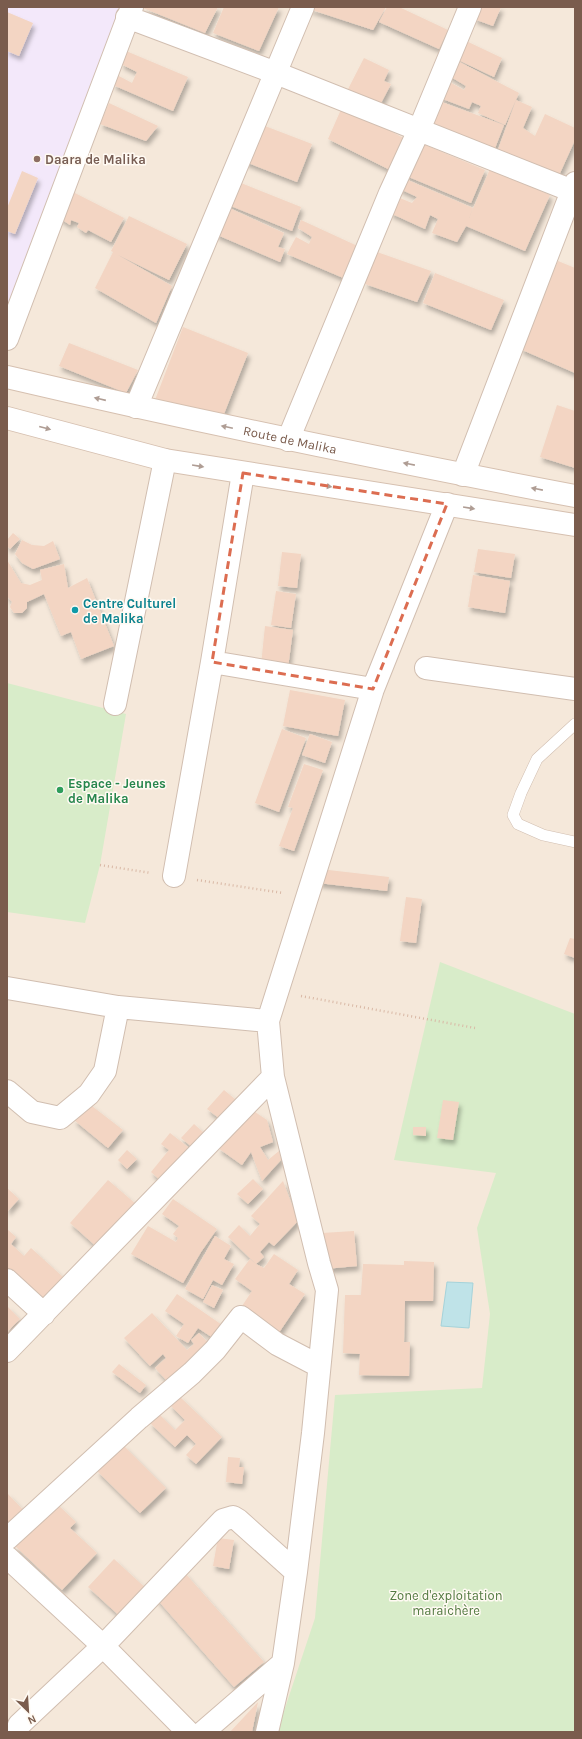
<svg xmlns="http://www.w3.org/2000/svg" width="582" height="1739" viewBox="0 0 582 1739" font-family="Karla,sans-serif">
<defs>
<filter id="shadow"><feDropShadow dx="2.5" dy="4.5" stdDeviation="2" flood-color="#0004"/></filter>
</defs>
<rect width="100%" height="100%" fill="#fdf6ec"/>
<path fill="#f5e8da" d="M7,7H575V1732H7Z"/>
<path fill="#f3e8fa" d="M7,7H127L7,311Z"/>
<path fill="#d8ecc9" d="M7,683L126,714L100,865L85,923L7,912Z
M440,962L575,1014V1732H277L315,1618L335,1395L482,1388L490,1314L477,1228L496,1173L394,1160Z"/>
<path fill="#bfe3e8" stroke="#a5d3da" d="M447,1282L473,1283L469,1328L441,1326Z"/>
<path fill="#f3d5c3" filter="url(#shadow)" d="M144,7H218L205,33L143,8Z
M224,7H279L259,51L213,33Z
M303,7H386L373,30Z
M387,7H399L448,30L439,49L379,22Z
M478,7H501L493,26L474,19Z
M7,12L33,23L19,56L7,51Z
M464,40L502,58L494,77L454,58Z
M126,51L188,77L173,111L113,85L117,75L132,83L137,72L121,64Z
M364,58L389,70L384,81L391,84L379,107L345,95Z
M454,59L519,93L505,125L478,113L481,106L472,102L469,109L440,98L444,79L464,90L466,86L446,74Z
M516,100L532,107L523,128L535,136L545,114L575,128V140L556,182L496,155Z
M439,101L504,125L492,156L428,131Z
M109,103L158,126L146,141L100,124Z
M343,105L407,140L392,171L328,139Z
M257,123L312,144L297,182L243,161Z
M418,142L485,170L471,203L404,175Z
M490,169L550,195L525,251L466,226L457,242L432,233L438,219L430,215L425,229L390,213L395,196L412,203L417,197L398,188L403,178L473,208L469,218Z
M22,171L38,178L15,234L7,231V208Z
M236,181L301,207L292,231L226,204Z
M67,189L124,218L111,242L88,230L86,233L77,227L79,223L71,220L70,225L58,217Z
M225,206L284,233L278,247L285,249L280,262L215,234Z
M129,216L187,244L169,280L118,255L172,286L156,323L95,288L113,252L111,251Z
M301,220L364,249L348,280L287,254L296,237L309,244L312,237L298,228Z
M377,252L431,271L417,302L365,284Z
M558,261L575,268V373L520,349Z
M435,273L504,300L491,330L423,303Z
M183,327L248,353L222,419L155,400Z
M69,343L138,370L126,393L59,366Z
M557,405L575,411V468L540,457Z
M13,533L20,539L10,549L7,546V540Z
M22,540L32,545L44,546L53,541L60,559L33,569L22,563L15,554Z
M478,549L515,554L511,578L474,572Z
M282,552L301,554L297,588L278,586Z
M7,560L21,583L30,585L42,580L40,570L64,564L68,588L87,578L114,646L81,659L71,632L61,636L44,594L27,602V608L22,613H14L10,607L12,602L7,596Z
M473,575L510,581L505,613L468,607Z
M276,591L296,594L291,628L271,625Z
M265,626L293,630L288,668L261,665Z
M290,690L345,700L338,736L283,726Z
M282,729L306,738L279,812L255,803Z
M310,734L332,742L325,763L302,755Z
M304,764L323,770L294,851L279,846L293,808L288,807Z
M320,869L389,877L387,891L318,883Z
M406,897L422,899L416,943L400,941Z
M570,938L575,939V958L564,954Z
M224,1090L236,1100L220,1119L207,1109Z
M443,1100L459,1102L453,1140L437,1138Z
M88,1103L123,1130L108,1148L74,1120Z
M255,1112L267,1120L273,1142L260,1147L268,1160L279,1151L281,1160L262,1181L251,1152L242,1165L218,1148Z
M194,1124L204,1133L192,1147L181,1138Z
M413,1127H426V1136L413,1135Z
M170,1133L188,1147L161,1181L151,1172L169,1150L161,1144Z
M127,1150L137,1159L127,1169L118,1160Z
M253,1179L263,1189L248,1204L237,1194Z
M108,1180L137,1205L98,1248L70,1223Z
M283,1181L298,1221L274,1246L269,1242L260,1252L264,1257L256,1264L264,1268L274,1254L298,1270L289,1284L305,1294L278,1334L240,1309L252,1291L235,1279L250,1259L256,1264L228,1237L239,1225L250,1236L260,1224L251,1216Z
M7,1188L19,1199L7,1212Z
M173,1199L217,1229L201,1252L183,1283L131,1254L148,1226L176,1242L178,1238L173,1234L179,1226L162,1214Z
M7,1229L16,1237L11,1244L24,1256L31,1248L63,1277L38,1304L7,1276Z
M354,1231L357,1266L325,1269L322,1233Z
M215,1236L231,1246L224,1259L234,1264L222,1285L213,1280L203,1299L185,1289Z
M404,1261L434,1262L433,1301H405L404,1342H410L409,1376L359,1375L360,1354L343,1353L345,1295H361L363,1264L404,1265Z
M212,1285L223,1290L214,1308L203,1302Z
M177,1294L228,1329L219,1342L198,1328L188,1343L176,1336L184,1324L165,1311Z
M7,1306L20,1319L7,1332Z
M152,1313L187,1350L194,1344L191,1340L199,1333L210,1345L168,1382L155,1368L166,1358L163,1354L150,1366L124,1338Z
M119,1364L146,1385L140,1393L112,1372Z
M179,1396L222,1437L196,1464L186,1455L196,1444L187,1435L175,1447L150,1423L159,1414L175,1430L185,1420L170,1405Z
M123,1445L166,1488L140,1513L97,1471Z
M228,1457L240,1458L239,1467H244L242,1484L226,1482Z
M7,1493L27,1514L7,1532Z
M56,1503L76,1522L70,1528L97,1553L62,1590L15,1546Z
M218,1538L234,1540L229,1569L213,1566Z
M114,1559L150,1592L124,1620L88,1587Z
M184,1572L264,1662L234,1687L155,1597Z
M258,1702L252,1732H230Z"/>
<g fill="none" stroke-linecap="round" stroke-linejoin="round">
<defs>
<path id="lane" d="M575,724L537,759L521,793L513,815L518,824L543,835L575,842"/>
<path id="street" d="M127,17L276,73L575,192
M7,339L132,7
M136,407L303,7
M288,440L390,193L419,130L470,7
M463,475L575,183
M212,662L373,689
M426,668L575,689
M115,704L165,460
M174,876L212,662L243,473
M7,988L118,1007L268,1021
M7,1091L32,1112L60,1118L89,1094L105,1071L118,1007
M7,1280L44,1314
M7,1351L273,1077
M7,1539L139,1418L192,1373L215,1350L241,1317L277,1344L319,1366
M7,1557L103,1646L188,1732
M17,1732L19,1725L103,1646L223,1520L233,1517L238,1520L296,1572
M203,1732L283,1663
M267,1732L283,1663L296,1572L313,1433L327,1290L319,1263L273,1077L268,1021L373,689L447,504"/>
<g id="secondary">
<path id="s1" d="M7,377C195,421 385,460 575,496"/>
<path d="M7,418L165,460L575,525"/>
</g>
</defs>
<use href="#lane" stroke="#d1beb0" stroke-width="12"/>
<use href="#street" stroke="#d1beb0" stroke-width="24"/>
<use href="#secondary" stroke="#d6c0b0" stroke-width="24"/>
<path stroke="#d9b8a5" stroke-width="2.5" stroke-dasharray="1 3" stroke-linecap="butt" d="M100,865L151,873
M197,880L283,893
M301,996L475,1028"/>
<use href="#lane" stroke="#fff" stroke-width="11"/>
<use href="#street" stroke="#fff" stroke-width="22"/>
<use href="#secondary" stroke="#fff" stroke-width="22"/>
</g>
<defs><path id="oneway-solid" d="M-6-.8H1V-3.2L6.5 0L1 3.2V.8H-6Z"/></defs>
<g fill="#af9d94">
<use href="#oneway-solid" transform="translate(100 399) rotate(-167)"/>
<use href="#oneway-solid" transform="translate(227 427) rotate(-168)"/>
<use href="#oneway-solid" transform="translate(45 428) rotate(15)"/>
<use href="#oneway-solid" transform="translate(409 464) rotate(-169)"/>
<use href="#oneway-solid" transform="translate(198 466) rotate(9)"/>
<use href="#oneway-solid" transform="translate(326 486) rotate(9)"/>
<use href="#oneway-solid" transform="translate(537 489) rotate(-169)"/>
<use href="#oneway-solid" transform="translate(469 508) rotate(9)"/>
</g>
<path fill="none" stroke="#dc6d51" stroke-width="3" stroke-dasharray="8 5" stroke-linejoin="round" d="M243,473L447,504L373,689L212,662Z"/>
<circle fill="#8d6e63" stroke="#fffaf3" stroke-width="1.5" cx="37" cy="159" r="4"/>
<circle fill="#0f9aa8" stroke="#fffaf3" stroke-width="1.5" cx="75" cy="610" r="4"/>
<circle fill="#2e9e5b" stroke="#fffaf3" stroke-width="1.5" cx="60" cy="790" r="4"/>
<g text-anchor="middle" dominant-baseline="central" stroke-width="3" stroke-linejoin="round" paint-order="stroke">
<g font-size="13" font-weight="bold" fill="#785e54" stroke="#fffaf3" text-anchor="start">
<text x="45" y="159">Daara de Malika</text>
</g>
<g font-size="13" fill="#7a5c4d" stroke="#fffaf3">
<text stroke="none"><textPath href="#s1" startOffset="290">Route de Malika</textPath></text>
</g>
<g font-size="13" font-weight="bold" fill="#0d838f" stroke="#fffaf3" text-anchor="start">
<text x="83" y="603">Centre Culturel<tspan x="83" dy="15">de Malika</tspan></text>
</g>
<g font-size="13" font-weight="bold" fill="#27864d" stroke="#fffaf3" text-anchor="start">
<text x="68" y="783">Espace - Jeunes<tspan x="68" dy="15">de Malika</tspan></text>
</g>
<g font-size="13" fill="#537a41" stroke="#fffaf3">
<text x="446" y="1595">Zone d'exploitation<tspan x="446" dy="15">maraichère</tspan></text>
</g>
</g>
<rect width="582" height="1739" fill="none" stroke="#7a5c4d" stroke-width="16"/>
<g transform="translate(28 1711) rotate(155)" stroke="#fffaf3" stroke-width="3" paint-order="stroke">
<path d="M0-3L7 15L0 10L-7 15Z" fill="#7a5c4d"/>
<text y="-6" font-size="11" font-weight="bold" text-anchor="middle" fill="#7a5c4d">N</text>
</g>
</svg>
